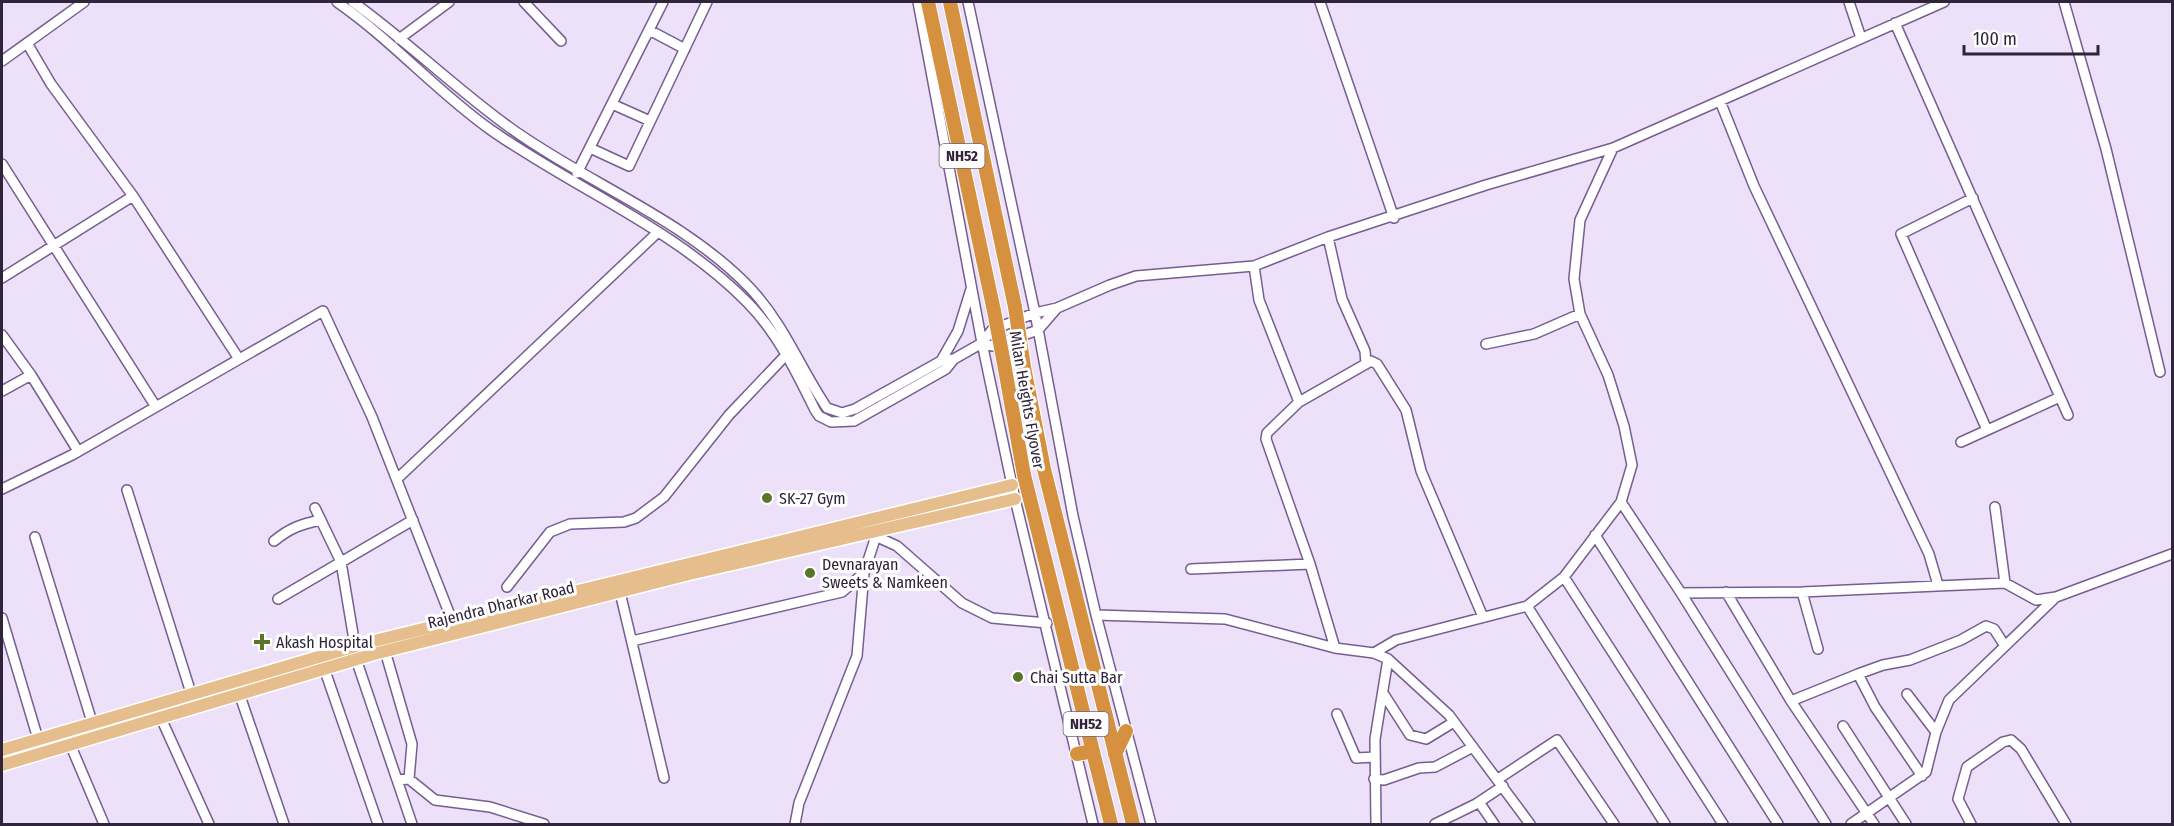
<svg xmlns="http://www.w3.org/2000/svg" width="2174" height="826" viewBox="0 0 2174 826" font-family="'Fira Sans Condensed',sans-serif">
<rect width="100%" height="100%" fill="#ece1f9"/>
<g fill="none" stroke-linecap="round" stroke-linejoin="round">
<defs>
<path id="minor" d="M337,2C392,40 437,92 491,130C575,189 674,228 747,302C777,332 797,373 815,410L819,416L831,422L854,421L946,369L954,359L982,343L992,330L1035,313L1057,308L1110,285L1136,276L1254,266L1328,237L1486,185L1613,148L1944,2
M353,2C407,41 455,88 509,127C586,183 685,219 751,289C785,326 800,368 827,408L842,413L855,409L941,361L954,359
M524,2L561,41
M918,2L982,343L1015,499L1093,824
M968,2L1035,313L1073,516L1096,615L1151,824
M1320,2L1394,218
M1849,2L1861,38
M2064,2L2106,149L2160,372
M1895,23L2060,397L1961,442
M649,30L685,49
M399,39L449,2
M27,43L51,84L133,196L239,359
M2,61L84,2
M1720,101L1754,186L1929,554L1938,585
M612,104L650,121
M590,148L629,166L707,2
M2,164L156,407
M577,173L663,2
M1973,198L1901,234L1987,430
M1328,237L1342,299L1365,351L1366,364
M1254,266L1259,300L1299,402
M2,278L133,196
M2,335L31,375L78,451
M982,343L992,346L1038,330L1057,308
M1486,344L1534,334L1580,314
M941,361L958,331L971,289
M2,391L31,375
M2060,397L2068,415
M397,479L657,233
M2,489L72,455L323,311L372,417L455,628
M127,490L191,693
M1621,502L1681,593L1802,592L2005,583L2036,600L2056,597L2172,554
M1995,507L2005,583
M315,508L341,562L355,646
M873,535L897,546L962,603L992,618L1047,623
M1595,535L1778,824
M35,537L92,722
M274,541C290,528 301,524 321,520
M1191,569L1310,564
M1564,577L1723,824
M507,587L550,532L570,524L624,522L636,518L664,497L729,415L786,355
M619,588L664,778
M1726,592L1791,701L1874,824
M1802,592L1818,649
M1681,593L1826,824
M278,599L413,520
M1527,606L1665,824
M1096,615L1225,619L1335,648L1374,653L1388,659L1449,715L1530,824
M2,618L38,739
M632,641L842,592L864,573
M1335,648L1310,564L1266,439L1267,433L1299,402L1371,361L1377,364L1406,410L1421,471L1483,617
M385,651L412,744L409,779
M1374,653L1396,640L1527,606L1564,577L1621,502L1632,465L1624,426L1608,375L1580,314L1574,279L1580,220L1613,148
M356,659L412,824
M324,668L378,824
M1858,674L1883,665L1910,660L1961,640L1986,626L1994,629L2005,646
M239,693L284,824
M1383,693L1410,735L1426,739L1454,722
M1907,694L1936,732
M1791,701L1858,674L1875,707L1922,776
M1337,714L1356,758L1375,757
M160,716L209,824
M1843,726L1906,824
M70,744L104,824
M1374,779L1384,780L1419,768L1435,767L1473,747
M1498,779L1557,740L1614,824
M397,780L409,779L435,800L490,807L544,824
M1479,802L1494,824
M795,824L799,803L857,656L864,573L876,536
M1376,824L1375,739L1388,659
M1435,824L1476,804L1503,786
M1851,824L1926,772L1936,732L1949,700L2056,597
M1971,824L1958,799L1967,767L2003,742L2011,740L2021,749L2066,824"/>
<path id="major" d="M2,750L366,643L1012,485
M2,765L374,654L689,574L1015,499"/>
<path id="highway" d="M928,2L994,311
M950,2L1015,307
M1024,367L1044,469L1133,824
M1005,369L1024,475L1111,824
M1077,754L1093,751
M1115,754L1126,731"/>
</defs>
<use href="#minor" stroke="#775d90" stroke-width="12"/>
<use href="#major" stroke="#fff" stroke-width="15"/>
<use href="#highway" stroke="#fff" stroke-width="16"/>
<use href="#minor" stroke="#fff" stroke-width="9"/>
<use href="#major" stroke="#e6bd8c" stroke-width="12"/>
<use href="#highway" stroke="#d69140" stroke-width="14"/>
<defs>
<path id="highway-bridge" d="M1015,307L1024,367
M994,311L1005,369"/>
</defs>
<use href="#highway-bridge" stroke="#fff" stroke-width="16" stroke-linecap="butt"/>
<use href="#highway-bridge" stroke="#d69140" stroke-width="14"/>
</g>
<g fill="#597529" stroke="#fff" stroke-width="2">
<circle cx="767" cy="498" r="6"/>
<circle cx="810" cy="573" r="6"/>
<path d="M259 633h6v6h6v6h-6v6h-6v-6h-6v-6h6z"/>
<circle cx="1018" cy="677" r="6"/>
</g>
<g text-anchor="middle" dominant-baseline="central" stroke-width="6" stroke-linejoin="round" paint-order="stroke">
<g fill="#fff" stroke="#6d6675" stroke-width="1.5">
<rect x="939.5" y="144" width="45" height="24" rx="4.5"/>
<rect x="1063.5" y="712" width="45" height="24" rx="4.5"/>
</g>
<g font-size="15" font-weight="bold" fill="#2f243a">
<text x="962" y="156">NH52</text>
<text x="1086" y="724">NH52</text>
</g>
<g font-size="16" fill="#2f243a" stroke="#fff">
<text transform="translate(1027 400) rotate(80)">Milan Heights Flyover</text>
<text transform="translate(501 605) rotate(-14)">Rajendra Dharkar Road</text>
</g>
<g font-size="16" fill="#2f243a" stroke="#fff" text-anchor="start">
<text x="779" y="498">SK-27 Gym</text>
<text x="822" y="564">Devnarayan<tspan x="822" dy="18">Sweets &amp; Namkeen</tspan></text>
<text x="276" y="642">Akash Hospital</text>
<text x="1030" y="677">Chai Sutta Bar</text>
</g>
</g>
<rect width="2174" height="826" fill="none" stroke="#2f243a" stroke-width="6"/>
<path d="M1964 45v9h134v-9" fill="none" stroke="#2f243a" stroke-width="3"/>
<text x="1973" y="45" font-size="18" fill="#2f243a" stroke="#ffffff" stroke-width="4.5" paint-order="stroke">100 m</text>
</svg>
